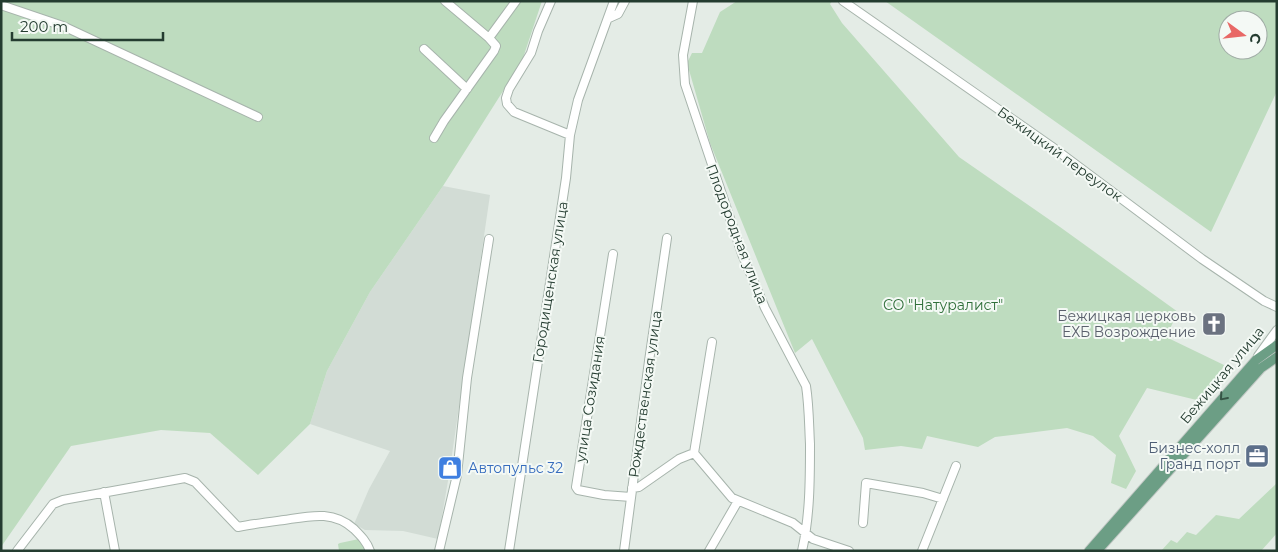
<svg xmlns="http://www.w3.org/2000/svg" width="1278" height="552" viewBox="0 0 1278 552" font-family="Montserrat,sans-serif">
<rect width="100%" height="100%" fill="#e4ece6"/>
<path fill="#d2dcd5" d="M443,186L490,195L449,475L438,539L403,531L365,530L354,524L369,489L390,451L310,424L327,371L370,292Z"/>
<path fill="#bedcbf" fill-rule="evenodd" d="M1,1H542L522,61L443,186L370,292L327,371L310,424L258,475L210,433L161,430L71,446L1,547Z
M737,1H832L830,4L842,23L959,157L1060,227L1178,312L1166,337L1224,365L1205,402L1147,388L1119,436L1136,471L1126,489L1111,483L1116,455L1093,436L1067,428L995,437L978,447L927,436L922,449L901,446L865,450L863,438L812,339L795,353L710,143L687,63L692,53H702L720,12Z
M885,1H1277V91L1211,232ZM1228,20H1258V50H1228Z
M1277,483V533L1261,551H1161L1171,540L1177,543L1187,532L1196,535L1216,515L1239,519Z
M359,539L362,540L366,551H339L338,544L340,543Z"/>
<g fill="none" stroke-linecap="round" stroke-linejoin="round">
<path stroke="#90cdc8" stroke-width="1" d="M1196,406L1214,394"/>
<defs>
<path id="minor" d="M445,1L489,38
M551,1L538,31L531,53L509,89L506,98L507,104L514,112L570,135
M693,1L683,55L685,84L742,254L765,308L806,386C809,405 809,425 810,444C810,479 810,516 802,551
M843,1L1051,146L1202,259L1264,301L1277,307
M1,5L63,26L258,117
M609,18L618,14L625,1
M424,49L467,89
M434,138L444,121L494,51L496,46L489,38L516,1
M613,254L576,487L578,490L604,495L631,497
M1258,356L1277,330
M694,453L732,498L793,523L813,539L849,551
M694,453L712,342
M632,488L639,487L679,459L694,453
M104,492L115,551
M863,523L866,483L923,493L943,499
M17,551L53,504L63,500L185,478L195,482L238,527C253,524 269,522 284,520C310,516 333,510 354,529C361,536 367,542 370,551
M439,551L457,475L467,378L489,239
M509,551L566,178L570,135L578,100L614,1
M624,551L649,361L667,238
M709,551L738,501
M922,551L956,466"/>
<path id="major" d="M1089,551L1256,360L1277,345
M1097,551L1261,368L1277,357"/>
</defs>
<use href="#minor" stroke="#a7b4ac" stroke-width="10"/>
<use href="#major" stroke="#c2c8c5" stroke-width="11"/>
<use href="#minor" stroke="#fff" stroke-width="8"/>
<use href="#major" stroke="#6c9e85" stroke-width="9"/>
</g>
<defs><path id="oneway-chevron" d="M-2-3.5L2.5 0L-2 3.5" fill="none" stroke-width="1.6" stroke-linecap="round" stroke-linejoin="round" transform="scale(1.25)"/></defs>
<use stroke="#365445" href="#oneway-chevron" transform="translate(1223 397) rotate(131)"/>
<defs>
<symbol id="church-square" viewBox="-11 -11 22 22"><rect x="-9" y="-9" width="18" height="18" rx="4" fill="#6b7280" stroke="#f4f9f5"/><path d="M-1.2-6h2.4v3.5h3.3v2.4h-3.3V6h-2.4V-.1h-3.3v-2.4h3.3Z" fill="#fff"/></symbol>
<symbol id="office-square" viewBox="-11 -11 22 22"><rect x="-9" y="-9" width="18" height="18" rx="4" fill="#5c6f8a" stroke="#f4f9f5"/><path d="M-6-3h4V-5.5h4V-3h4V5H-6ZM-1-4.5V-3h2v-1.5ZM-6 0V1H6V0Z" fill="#fff"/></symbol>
<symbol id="shop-square" viewBox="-11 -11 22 22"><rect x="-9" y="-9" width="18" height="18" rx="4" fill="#3f7fe0" stroke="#f4f9f5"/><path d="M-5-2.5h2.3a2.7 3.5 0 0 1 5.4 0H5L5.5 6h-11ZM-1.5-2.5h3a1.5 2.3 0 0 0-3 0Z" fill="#fff"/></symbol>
</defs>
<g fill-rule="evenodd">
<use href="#church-square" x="1200" y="310" width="28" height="28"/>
<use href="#office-square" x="1243" y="442" width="28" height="28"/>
<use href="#shop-square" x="436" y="454" width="28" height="28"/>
</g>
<g text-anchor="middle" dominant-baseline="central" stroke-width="4" stroke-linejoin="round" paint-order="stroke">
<g font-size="14" fill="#243c30" stroke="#f4f9f5">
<text transform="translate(1060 154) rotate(36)">Бежицкий переулок</text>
<text transform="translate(737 234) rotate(69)">Плодородная улица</text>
<text transform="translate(550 282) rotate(-81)">Городищенская улица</text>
<text transform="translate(1222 375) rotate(-50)">Бежицкая улица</text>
<text transform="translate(645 394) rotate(-82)">Рождественская улица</text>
<text transform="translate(590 399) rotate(-81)">улица Созидания</text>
</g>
<g font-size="14" fill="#31703b" stroke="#f4f9f5">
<text x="943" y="305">СО "Натуралист"</text>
</g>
<g font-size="14" fill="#5b616d" stroke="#f4f9f5" text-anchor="end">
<text x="1196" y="316">Бежицкая церковь<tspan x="1196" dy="16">ЕХБ Возрождение</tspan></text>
</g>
<g font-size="14" fill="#4e5e75" stroke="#f4f9f5" text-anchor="end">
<text x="1240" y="448">Бизнес-холл<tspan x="1240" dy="16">Гранд порт</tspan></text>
</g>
<g font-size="14" fill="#366cbe" stroke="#f4f9f5" text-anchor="start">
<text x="468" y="468">Автопульс 32</text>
</g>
</g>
<rect width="1278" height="552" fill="none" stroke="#243c30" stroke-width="5"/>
<g transform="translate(1243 35) rotate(105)"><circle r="24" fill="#f4f9f5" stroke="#a1ada6"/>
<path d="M0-4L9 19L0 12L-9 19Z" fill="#e86866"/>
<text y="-8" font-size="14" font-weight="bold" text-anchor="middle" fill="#243c30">С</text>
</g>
<path d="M12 32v8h151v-8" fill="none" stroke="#243c30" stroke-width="2.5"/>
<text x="20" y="32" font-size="15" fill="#243c30" stroke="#f4f9f5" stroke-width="4" paint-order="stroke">200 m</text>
</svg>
